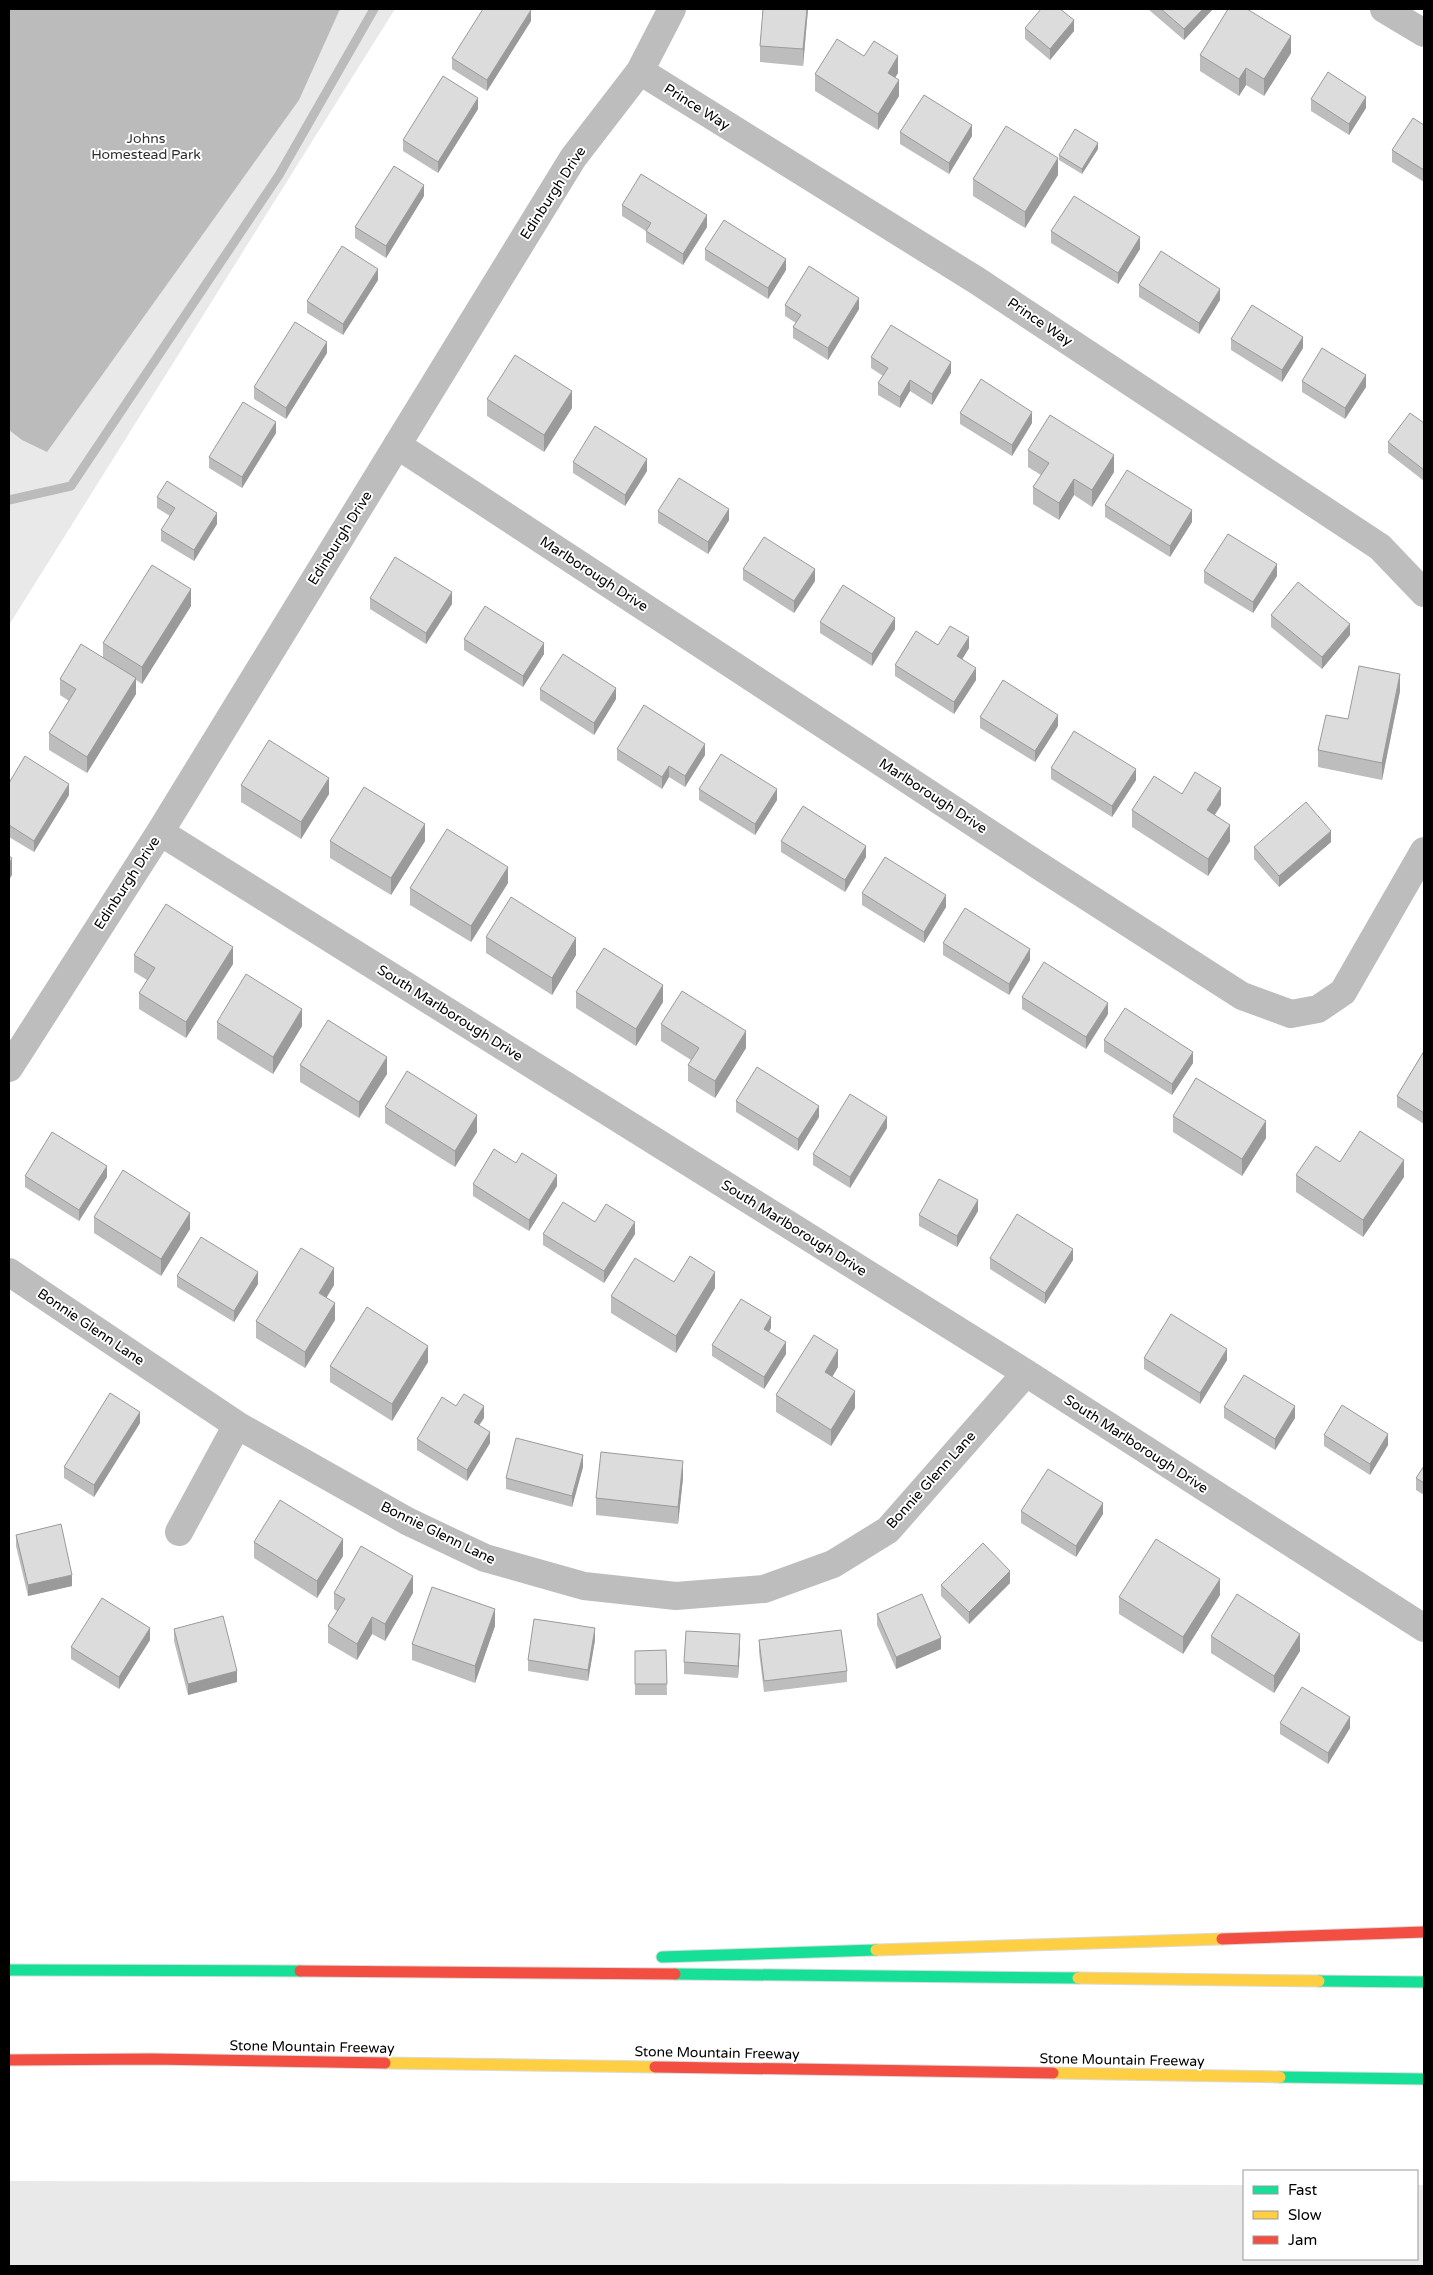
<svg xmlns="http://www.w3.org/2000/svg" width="1433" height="2275" viewBox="0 0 1433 2275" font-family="'Varela Round',sans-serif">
<rect width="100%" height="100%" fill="#fff"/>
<path fill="#e9e9e9" d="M9,9H395L9,625Z
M9,2181L1244,2185V2259H1417V2185H1424V2266H9Z"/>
<path fill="#bbb" d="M9,9H340L299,100L47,452L22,440L9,430Z"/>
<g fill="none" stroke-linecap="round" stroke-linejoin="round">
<path stroke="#bbb" stroke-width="9" d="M9,500L71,486L279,175L374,9"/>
<defs>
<path id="fast" d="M662,1957L876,1950
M9,1970L300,1971
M675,1974L1078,1978
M1319,1981L1424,1982
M1280,2077L1424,2079"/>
<path id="slow" d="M876,1950L1222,1939
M1078,1978L1319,1981
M385,2063L655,2067
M1053,2073L1280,2077"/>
<path id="jam" d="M1222,1939L1424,1932
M300,1971L675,1974
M9,2060L152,2059L385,2063
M655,2067L1053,2073"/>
</defs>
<use href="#fast" stroke="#dbdbdb" stroke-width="13"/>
<use href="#slow" stroke="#dbdbdb" stroke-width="13"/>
<use href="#jam" stroke="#dbdbdb" stroke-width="13"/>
<path stroke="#bdbdbd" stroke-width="28" d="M1384,9L1424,33
M640,71L976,280L1380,547L1424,593
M397,445L1041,867L1242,996L1291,1014L1318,1009L1343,992L1424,851
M160,832L1026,1373L1424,1628
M9,1068L160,832L573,158L640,71L672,9
M9,1272L237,1425L407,1521L485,1558L584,1586L676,1596L764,1589L833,1564L888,1530L1026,1373
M179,1532L237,1425"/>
<use href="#fast" stroke="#16e098" stroke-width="11"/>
<use href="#slow" stroke="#ffcf43" stroke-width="11"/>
<use href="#jam" stroke="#f24e42" stroke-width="11"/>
</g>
<path fill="#bdbdbd" d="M763,9H808L803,66L760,62V46Z
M1148,9H1212V10L1184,40Z
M531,21L487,91L452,69V58Z
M1025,28L1074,31L1050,60L1025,39Z
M1291,53L1264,96L1246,85L1239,96L1200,71V55Z
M864,56L898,73L895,77L899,96L878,130L815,91V74Z
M1311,99L1366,108L1349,135L1311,111Z
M478,109L438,173L403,151V140Z
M1424,125V182L1392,162V150Z
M900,132L972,136L949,174L900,144Z
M1098,149L1082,174L1059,160V155Z
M1058,175L1025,228L973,196V179Z
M424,196L386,258L355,238V227Z
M622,205L707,227L683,265L646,242V231L622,216Z
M1051,231L1140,249L1118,284L1051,243Z
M705,249L786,270L768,299L705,260Z
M378,280L343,335L307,313V301Z
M1139,285L1220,300L1199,334L1139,297Z
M785,305L859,309L828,360L793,338V327L796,323L785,316Z
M1231,339L1303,348L1282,382L1231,350Z
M327,353L286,419L254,399V387Z
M871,357L951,373L932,405L910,391L900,408L878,395V383L883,376L871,368Z
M1302,381L1366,387L1345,419L1302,392Z
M487,399L572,408L544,452L487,416Z
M960,413L1032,423L1012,456L960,424Z
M1424,423V481L1388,453V442Z
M276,433L242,488L209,468V457Z
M1028,450L1114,472L1092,507L1074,495L1059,520L1033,504V487L1041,475L1028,467Z
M573,462L647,471L625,506L573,473Z
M157,497L217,524L194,561L161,541V530L170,516L157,508Z
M1105,505L1192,522L1170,557L1105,517Z
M658,511L729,520L708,554L658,523Z
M743,569L815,581L794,613L743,580Z
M1204,571L1277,576L1253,613L1204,583Z
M370,598L452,604L426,644L370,609Z
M191,606L142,684L136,680V694L87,773L49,750V733L69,701L60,695V679L103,657V643Z
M1271,615L1350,635L1322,669L1271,627Z
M820,622L895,629L872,666L820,633Z
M464,639L544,654L523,687L464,650Z
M938,645L969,648L962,659L976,680L954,714L895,676V665Z
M540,689L616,699L594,735L540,700Z
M1400,691L1382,780L1318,767V750Z
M980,717L1058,726L1035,762L980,728Z
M617,749L705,755L685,787L669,777L662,789L617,760Z
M1051,768L1136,780L1112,817L1051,779Z
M9,783L69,795L34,852L9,837Z
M241,785L329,794L301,839L241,802Z
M699,789L777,800L755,835L699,800Z
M1182,794L1221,805L1215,815L1230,841L1208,876L1132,827V810Z
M330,841H425L391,895L330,858Z
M781,841L866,857L845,892L781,852Z
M1331,842L1279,887L1254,859V847Z
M508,883L471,942L410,905V888Z
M862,893L946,907L924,943L862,905Z
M486,937L576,955L552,995L486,953Z
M943,943L1030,960L1009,995L943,955Z
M134,955L233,964L186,1038L139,1009V993L147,980L134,972Z
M576,992L663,1002L636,1046L576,1008Z
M1022,997L1108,1014L1086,1049L1022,1009Z
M217,1022L302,1026L273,1074L217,1039Z
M661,1024L746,1048L715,1098L688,1081V1065L691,1060L661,1041Z
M1104,1040L1193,1063L1172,1095L1104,1052Z
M1424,1051V1124L1397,1107V1096Z
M300,1065L387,1074L359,1118L300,1082Z
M736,1101L819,1117L798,1151L736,1112Z
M385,1107L477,1132L455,1167L385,1123Z
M1173,1116L1266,1138L1242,1176L1173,1132Z
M887,1128L850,1188L813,1165V1154Z
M1340,1162L1404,1177L1363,1237L1296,1192V1175Z
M516,1163L557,1186L529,1231L473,1196V1184Z
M25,1176L107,1177L79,1221L25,1187Z
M978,1211L957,1247L919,1226V1215Z
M94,1217L190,1229L161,1276L94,1233Z
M595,1222L635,1234L604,1283L543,1245V1234Z
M990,1258L1073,1260L1045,1304L990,1269Z
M177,1276L258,1284L234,1322L177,1287Z
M334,1285L326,1298L335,1320L305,1368L256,1338V1321Z
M715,1288L676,1353L611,1313V1296Z
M771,1328L769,1332L786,1354L764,1389L712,1356V1345Z
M1144,1358L1227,1360L1200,1404L1144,1369Z
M428,1362L392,1421L330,1382V1366Z
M838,1367L832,1377L855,1408L831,1446L776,1412V1395Z
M456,1406L484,1418L479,1425L490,1443L467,1481L417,1450V1439Z
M1224,1407L1295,1418L1275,1450L1224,1418Z
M140,1423L94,1497L64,1478V1467Z
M1324,1435L1388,1445L1370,1475L1324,1446Z
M1424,1466V1495L1416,1490V1478Z
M583,1467L572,1507L506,1489V1478Z
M683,1478L678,1524L596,1515V1498Z
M1021,1511L1103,1514L1076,1557L1021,1523Z
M16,1535L72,1586L28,1596L16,1546Z
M254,1542L343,1556L317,1598L254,1558Z
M1010,1583L969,1624L941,1596V1585Z
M334,1593H413L385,1641L372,1634L357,1660L328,1643V1626L337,1611L334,1609Z
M1220,1595L1183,1654L1119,1614V1597Z
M877,1614L941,1649L896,1669L877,1625Z
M495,1626L475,1683L412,1660V1644Z
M174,1629L237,1682L188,1695L174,1641Z
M1211,1636L1300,1651L1274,1693L1211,1653Z
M150,1640L119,1689L71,1659V1647Z
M595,1640L588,1681L528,1671V1660Z
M759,1640L847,1671V1682L764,1692L759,1652Z
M740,1646L738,1678L684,1674V1662Z
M666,1650L667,1695H635V1651Z
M1280,1723L1350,1728L1328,1764L1280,1734Z"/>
<path fill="#9a9a9a" d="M807,9H808L803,66V49Z
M1203,9H1212V10L1184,40V29Z
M531,10V21L487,91V80Z
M1074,20V31L1050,60V49Z
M1291,36V53L1264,96V79Z
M898,56V73L888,89V73Z
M1246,68V85L1239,96V79Z
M899,80V96L878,130V114Z
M1366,97V108L1349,135V124Z
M478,98V109L438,173V162Z
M972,125V136L949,174V163Z
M1098,143V149L1082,174V169Z
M1058,158V175L1025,228V212Z
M424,185V196L386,258V246Z
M707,215V227L683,265V254Z
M1140,237V249L1118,284V273Z
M786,259V270L768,299V288Z
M378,269V280L343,335V324Z
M1220,289V300L1199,334V323Z
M859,298V309L828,360V348Z
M1303,337V348L1282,382V370Z
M327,342V353L286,419V408Z
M951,362V373L932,405V394Z
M1366,375V387L1345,419V408Z
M910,380V391L900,408V397Z
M572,391V408L544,452V435Z
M1032,412V423L1012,456V445Z
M276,422V433L242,488V477Z
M1114,455V472L1092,507V490Z
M647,459V471L625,506V495Z
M1074,479V495L1059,520V503Z
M729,509V520L708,554V542Z
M1192,510V522L1170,557V546Z
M217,513V524L194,561V550Z
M1277,564V576L1253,613V602Z
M815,569V581L794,613V601Z
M191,589V606L142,684V667Z
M452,592V604L426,644V633Z
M895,618V629L872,666V654Z
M1350,624V635L1322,669V657Z
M969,637V648L957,668V656Z
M544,643V654L523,687V676Z
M976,668V680L954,714V702Z
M1400,674V691L1382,780V763Z
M136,678V694L87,773V757Z
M616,688V699L594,735V723Z
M1058,715V726L1035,762V751Z
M705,744V755L685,787V776Z
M669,766V777L662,789V777Z
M1136,769V780L1112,817V806Z
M329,778V794L301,839V822Z
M69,784V795L34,852V841Z
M1221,788V805L1207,826V810Z
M777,789V800L755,835V824Z
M425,824V841L391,895V878Z
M1230,825V841L1208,876V859Z
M1331,831V842L1279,887V876Z
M866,846V857L845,892V880Z
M12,858V875L9,880V864Z
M508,867V883L471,942V926Z
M946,895V907L924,943V932Z
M576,938V955L552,995V978Z
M233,947V964L186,1038V1022Z
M1030,949V960L1009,995V984Z
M663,985V1002L636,1046V1029Z
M1108,1003V1014L1086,1049V1037Z
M302,1009V1026L273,1074V1057Z
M746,1031V1048L715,1098V1081Z
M1193,1052V1063L1172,1095V1084Z
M387,1057V1074L359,1118V1102Z
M819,1106V1117L798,1151V1139Z
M477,1115V1132L455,1167V1151Z
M887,1117V1128L850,1188V1177Z
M1266,1121V1138L1242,1176V1159Z
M1404,1160V1177L1363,1237V1220Z
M107,1166V1177L79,1221V1210Z
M557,1175V1186L529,1231V1220Z
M978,1200V1211L957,1247V1236Z
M190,1213V1229L161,1276V1259Z
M635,1222V1234L604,1283V1271Z
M1073,1249V1260L1045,1304V1293Z
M334,1268V1285L319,1310V1293Z
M258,1272V1284L234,1322V1311Z
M715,1272V1288L676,1353V1336Z
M335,1303V1320L305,1368V1352Z
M771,1317V1328L764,1340V1329Z
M786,1342V1354L764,1389V1377Z
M428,1346V1362L392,1421V1404Z
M1227,1349V1360L1200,1404V1393Z
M838,1350V1367L825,1389V1372Z
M855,1391V1408L831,1446V1430Z
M484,1406V1418L474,1433V1422Z
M1295,1406V1418L1275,1450V1439Z
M140,1412V1423L94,1497V1485Z
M490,1432V1443L467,1481V1470Z
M1388,1434V1445L1370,1475V1464Z
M583,1455V1467L572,1507V1496Z
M683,1461V1478L678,1524V1507Z
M1103,1503V1514L1076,1557V1546Z
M343,1539V1556L317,1598V1581Z
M1010,1571V1583L969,1624V1612Z
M72,1575V1586L28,1596V1585Z
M413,1576V1593L385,1641V1624Z
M1220,1579V1595L1183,1654V1637Z
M495,1609V1626L475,1683V1666Z
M372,1617V1634L357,1660V1644Z
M150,1628V1640L119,1689V1677Z
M595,1628V1640L588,1681V1670Z
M740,1634V1646L738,1678V1666Z
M1300,1634V1651L1274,1693V1676Z
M941,1638V1649L896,1669V1657Z
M237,1671V1682L188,1695V1684Z
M1350,1717V1728L1328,1764V1753Z"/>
<path fill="#dcdcdc" stroke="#9a9a9a" d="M483,9H530L531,10L487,80L452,58Z
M763,9H807L803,49L760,46Z
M1041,9H1060L1074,20L1050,49L1025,28Z
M1161,9H1203L1184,29Z
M1228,9H1247L1291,36L1264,79L1246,68L1239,79L1200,55Z
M837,39L864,56L874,41L898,56L888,73L899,80L878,114L815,74Z
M1328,72L1366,97L1349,124L1311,99Z
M443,76L478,98L438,162L403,140Z
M924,95L972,125L949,163L900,132Z
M1413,118L1424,125V170L1392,150Z
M1006,126L1058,158L1025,212L973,179Z
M1075,129L1098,143L1082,169L1059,155Z
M394,166L424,185L386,246L355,227Z
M641,174L707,215L683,254L646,231L651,223L622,205Z
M1074,196L1140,237L1118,273L1051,231Z
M724,220L786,259L768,288L705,249Z
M342,246L378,269L343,324L307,301Z
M1161,251L1220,289L1199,323L1139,285Z
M809,266L859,298L828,348L793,327L801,315L785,305Z
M1252,305L1303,337L1282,370L1231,339Z
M295,322L327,342L286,408L254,387Z
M891,325L951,362L932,394L910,380L900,397L878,383L888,368L871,357Z
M1322,348L1366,375L1345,408L1302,381Z
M515,355L572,391L544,435L487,399Z
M981,379L1032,412L1012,445L960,413Z
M243,402L276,422L242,477L209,457Z
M1410,413L1424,423V470L1388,442Z
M1050,415L1114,455L1092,490L1074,479L1059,503L1033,487L1049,463L1028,450Z
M595,426L647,459L625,495L573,462Z
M1127,470L1192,510L1170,546L1105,505Z
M679,478L729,509L708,542L658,511Z
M167,481L217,513L194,550L161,530L175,508L157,497Z
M1228,534L1277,564L1253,602L1204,571Z
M764,537L815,569L794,601L743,569Z
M395,557L452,592L426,633L370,598Z
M152,565L191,589L142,667L103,643Z
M1298,582L1350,624L1322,657L1271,615Z
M843,585L895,618L872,654L820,622Z
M485,606L544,643L523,676L464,639Z
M950,626L969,637L957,656L976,668L954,702L895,665L916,631L938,645Z
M81,644L136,678L87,757L49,733L76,689L60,679Z
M563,654L616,688L594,723L540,689Z
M1359,666L1400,674L1382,763L1318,750L1326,715L1348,719Z
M1003,680L1058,715L1035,751L980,717Z
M644,705L705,744L685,776L669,766L662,777L617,749Z
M1074,731L1136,769L1112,806L1051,768Z
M269,740L329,778L301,822L241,785Z
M721,754L777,789L755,824L699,789Z
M25,756L69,784L34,841L9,825V783Z
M1195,772L1221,788L1207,810L1230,825L1208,859L1132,810L1154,776L1182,794Z
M364,787L425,824L391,878L330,841Z
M1306,802L1331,831L1279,876L1254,847Z
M803,806L866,846L845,880L781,841Z
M447,829L508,867L471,926L410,888Z
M9,856L12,858L9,864Z
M885,857L946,895L924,932L862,893Z
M511,897L576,938L552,978L486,937Z
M166,904L233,947L186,1022L139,993L155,968L134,955Z
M965,908L1030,949L1009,984L943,943Z
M604,948L663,985L636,1029L576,992Z
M1044,962L1108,1003L1086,1037L1022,997Z
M246,974L302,1009L273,1057L217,1022Z
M682,991L746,1031L715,1081L688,1065L699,1048L661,1024Z
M1125,1008L1193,1052L1172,1084L1104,1040Z
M328,1020L387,1057L359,1102L300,1065Z
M1424,1051V1113L1397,1096Z
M757,1067L819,1106L798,1139L736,1101Z
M407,1071L477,1115L455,1151L385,1107Z
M1196,1078L1266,1121L1242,1159L1173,1116Z
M850,1094L887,1117L850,1177L813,1154Z
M1360,1131L1404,1160L1363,1220L1296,1175L1316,1146L1340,1162Z
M52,1132L107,1166L79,1210L25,1176Z
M494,1149L516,1163L522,1153L557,1175L529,1220L473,1184Z
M123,1170L190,1213L161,1259L94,1217Z
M939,1179L978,1200L957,1236L919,1215Z
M563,1202L595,1222L606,1204L635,1222L604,1271L543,1234Z
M1017,1214L1073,1249L1045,1293L990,1258Z
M201,1237L258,1272L234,1311L177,1276Z
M301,1248L334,1268L319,1293L335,1303L305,1352L256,1321Z
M690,1256L715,1272L676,1336L611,1296L635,1258L674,1282Z
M741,1299L771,1317L764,1329L786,1342L764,1377L712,1345Z
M367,1307L428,1346L392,1404L330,1366Z
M1171,1314L1227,1349L1200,1393L1144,1358Z
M814,1335L838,1350L825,1372L855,1391L831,1430L776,1395Z
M1244,1375L1295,1406L1275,1439L1224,1407Z
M110,1393L140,1412L94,1485L64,1467Z
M464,1394L484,1406L474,1422L490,1432L467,1470L417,1439L442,1397L456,1406Z
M1342,1405L1388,1434L1370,1464L1324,1435Z
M516,1438L583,1455L572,1496L506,1478Z
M601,1452L683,1461L678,1507L596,1498Z
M1424,1466V1483L1416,1478Z
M1048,1469L1103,1503L1076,1546L1021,1511Z
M280,1500L343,1539L317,1581L254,1542Z
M61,1524L72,1575L28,1585L16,1535Z
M1156,1539L1220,1579L1183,1637L1119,1597Z
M983,1543L1010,1571L969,1612L941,1585Z
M361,1546L413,1576L385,1624L372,1617L357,1644L328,1626L345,1599L334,1593Z
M432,1587L495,1609L475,1666L412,1644Z
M922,1594L941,1638L896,1657L877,1614Z
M1237,1594L1300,1634L1274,1676L1211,1636Z
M102,1598L150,1628L119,1677L71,1647Z
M223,1616L237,1671L188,1684L174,1629Z
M534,1619L595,1628L588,1670L528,1660Z
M841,1630L847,1671L764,1681L759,1640Z
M686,1631L740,1634L738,1666L684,1662Z
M666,1650L667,1684H635V1651Z
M1302,1687L1350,1717L1328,1753L1280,1723Z"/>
<g text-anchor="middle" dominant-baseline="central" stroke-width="4" stroke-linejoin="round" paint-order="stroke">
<g font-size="14" fill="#000" stroke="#fff">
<text transform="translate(697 107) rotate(32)">Prince Way</text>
<text transform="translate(553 193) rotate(-57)">Edinburgh Drive</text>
<text transform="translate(1040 322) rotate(34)">Prince Way</text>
<text transform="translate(340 538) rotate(-58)">Edinburgh Drive</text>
<text transform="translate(594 574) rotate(33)">Marlborough Drive</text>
<text transform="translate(933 796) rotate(33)">Marlborough Drive</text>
<text transform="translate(127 883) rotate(-57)">Edinburgh Drive</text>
<text transform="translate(450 1013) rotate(32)">South Marlborough Drive</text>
<text transform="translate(794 1228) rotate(32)">South Marlborough Drive</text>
<text transform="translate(91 1327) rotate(34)">Bonnie Glenn Lane</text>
<text transform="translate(1136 1444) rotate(33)">South Marlborough Drive</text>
<text transform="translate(931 1480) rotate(-48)">Bonnie Glenn Lane</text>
<text transform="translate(438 1533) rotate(26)">Bonnie Glenn Lane</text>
<text transform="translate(312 2047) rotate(1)">Stone Mountain Freeway</text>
<text transform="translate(717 2053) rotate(1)">Stone Mountain Freeway</text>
<text transform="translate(1122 2060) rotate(1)">Stone Mountain Freeway</text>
</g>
<g font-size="14" fill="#2e2e2e" stroke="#fff">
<text x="146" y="138">Johns<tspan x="146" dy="16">Homestead Park</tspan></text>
</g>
</g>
<rect width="1433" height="2275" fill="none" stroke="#000000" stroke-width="20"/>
<rect x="1243" y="2170" width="175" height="90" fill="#ffffff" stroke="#999999"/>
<rect x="1253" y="2186" width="25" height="8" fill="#16e098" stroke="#999999"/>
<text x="1288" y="2195" font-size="15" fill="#000000">Fast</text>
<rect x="1253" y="2211" width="25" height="8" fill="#ffcf43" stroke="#999999"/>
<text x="1288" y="2220" font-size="15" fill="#000000">Slow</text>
<rect x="1253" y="2236" width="25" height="8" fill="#f24e42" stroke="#999999"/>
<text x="1288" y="2245" font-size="15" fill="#000000">Jam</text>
</svg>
